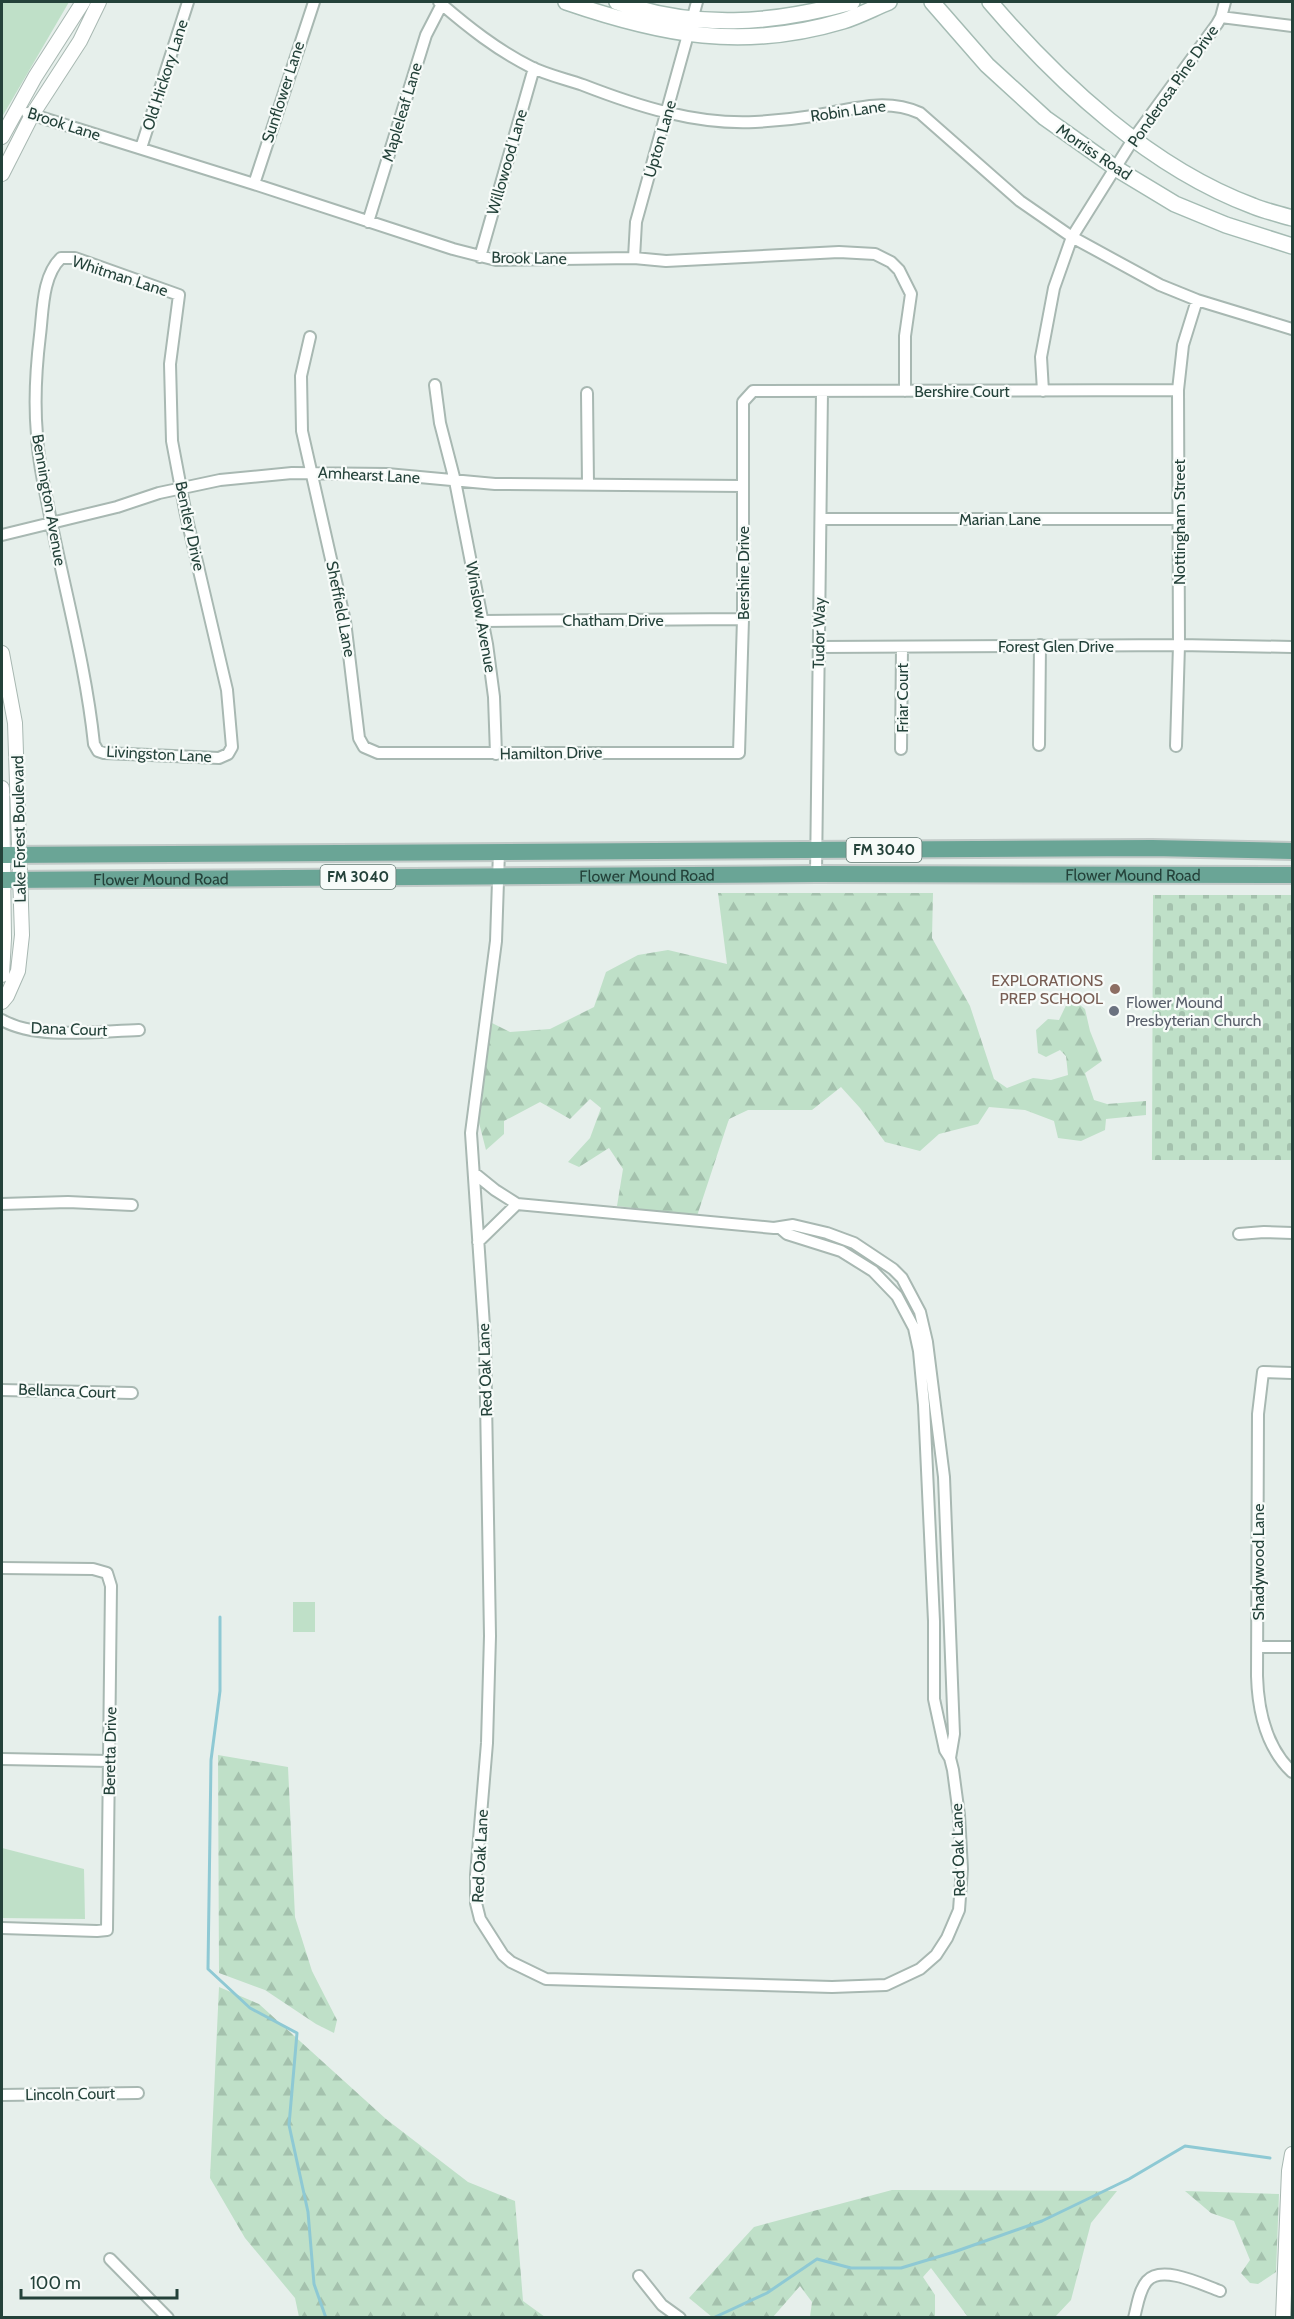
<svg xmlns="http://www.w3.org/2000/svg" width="1294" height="2319" viewBox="0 0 1294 2319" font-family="Cabin,sans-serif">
<defs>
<pattern id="forest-firs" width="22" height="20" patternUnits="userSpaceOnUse" patternTransform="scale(1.5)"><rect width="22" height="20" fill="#bfe0c8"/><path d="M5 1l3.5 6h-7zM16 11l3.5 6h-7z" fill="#a4c1ad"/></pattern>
<pattern id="cemetery-stones" width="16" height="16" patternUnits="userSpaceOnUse" patternTransform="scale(1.5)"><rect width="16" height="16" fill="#bfe0c8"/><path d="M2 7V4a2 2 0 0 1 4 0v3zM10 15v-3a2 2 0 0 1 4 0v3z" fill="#a4c1ad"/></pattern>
</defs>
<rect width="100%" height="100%" fill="#e6efeb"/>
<path fill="url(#forest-firs)" d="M718,893H933L932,938L970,1006L994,1079L1007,1088L1033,1078L1051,1080L1068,1075L1066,1056L1060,1050L1046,1057L1038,1053L1036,1030L1048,1019L1059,1020L1070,997L1085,1009L1090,1031L1102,1061L1085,1073L1094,1100L1107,1104L1146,1101V1115L1106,1119L1105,1130L1081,1141L1058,1138L1054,1121L1025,1110L989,1107L978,1124L939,1134L920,1151L885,1142L860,1108L841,1087L812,1110H748L729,1119L697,1216L617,1206L623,1169L609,1148L579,1167L568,1162L590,1138L601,1108L590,1099L570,1119L540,1102L504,1121V1134L486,1150L478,1119L492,1023L510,1032L550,1029L594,1007L606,972L638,955L668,950L727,964Z
M218,1755L288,1767L295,1917L312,1971L337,2020L334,2033L316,2024L265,1990L219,1973Z
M219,1987L259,2004L386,2119L468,2182L515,2201L523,2301L545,2317H299L295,2298L245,2238L210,2178Z
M892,2190L1117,2191L1091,2223L1071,2300L1055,2317H968L931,2268L923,2277L935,2295V2317H810L812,2302L800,2286L773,2317H712L689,2298L754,2227Z
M1185,2191L1279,2194L1276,2272L1258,2284L1250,2283L1241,2273L1250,2260L1234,2221L1211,2213Z"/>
<path fill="url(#cemetery-stones)" d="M1153,895H1292V1160H1152Z"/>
<path fill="#bfe0c8" d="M2,2H69L2,117Z
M293,1602H315V1632H293Z
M2,1848L84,1869L85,1919L2,1918Z"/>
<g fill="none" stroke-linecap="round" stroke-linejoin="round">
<path stroke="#8ec9d4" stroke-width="3" d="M220,1617V1691L211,1760L208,1969L250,2008L297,2033L289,2125L308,2212L314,2284L326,2318
M713,2318L767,2293L817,2259L851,2268H901L954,2252L1042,2221L1129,2179L1185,2146L1270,2158"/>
<defs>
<path id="minor" d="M439,2C468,27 497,50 531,67C547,75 566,79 583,85C637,106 696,125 755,122C774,121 794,119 813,116C850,110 884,97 920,113L1020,201L1072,237L1160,285L1197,300L1292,329
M1221,17L1292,26
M27,113L254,184L453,249L496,260L634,258L666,261L839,252L875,254L891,262L899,270L911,294L905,336V391
M141,148L188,2
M254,184L314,2
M368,222L426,35L442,4
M480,257L534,68
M61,258H75L179,295L170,364L172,441L186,515L227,690L232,747L228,754L219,758L104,753L98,751L94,744C86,667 65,592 50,516C45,489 38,463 37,435C34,402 36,368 40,335C43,311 42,276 61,258Z
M634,258L636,222L697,2
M310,337L301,376L302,431L345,621L359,738L364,747L378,753H739L743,619V402L753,391L1178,390
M435,385L440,423L455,481L487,644L494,697L496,754
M1043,391L1041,357L1054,288L1072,237L1134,138L1217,24L1221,17L1225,2
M587,393L588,485
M822,519H1178
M2,535L117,507L159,493L220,480L292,473L387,474L495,484L743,486
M483,621L743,619
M819,647L1179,645L1292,647
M1039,745L1040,645
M1176,746L1179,645L1178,390L1183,345L1197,300
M901,749L902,647
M499,851L496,941L471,1133L485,1341L490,1636L487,1743L476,1875V1903L480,1919L503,1955L511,1962L546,1979L832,1987L886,1985L920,1969L936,1955L947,1938L959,1910L962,1869L959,1815L953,1770L950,1758L945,1750L934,1699V1621L924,1405L919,1351L914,1328L897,1296L873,1271L841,1251L787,1234L780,1228
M816,874L822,391
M2,1020C36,1040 99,1031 139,1030
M474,1173L495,1190L517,1204L774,1228L793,1225L827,1233L854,1243L893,1269L902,1278L920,1312L927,1342L944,1477L954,1734L950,1758
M2,1204L68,1202L132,1205
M1239,1234L1264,1232L1292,1233
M478,1242L517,1204
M1292,1373L1263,1372L1258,1414L1257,1676C1258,1711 1266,1747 1292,1772
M2,1390L132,1393
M2,1568L93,1569L107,1573L111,1586L107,1930L97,1931L2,1928
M1257,1647H1292
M2,1759L110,1761
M2,2095L138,2093
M110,2259L168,2318
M639,2276L662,2305L680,2318
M1134,2318C1137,2307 1139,2290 1147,2281C1162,2264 1203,2285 1220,2291"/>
<path id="tertiary" d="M2,137L35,77L83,2
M2,174L32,115L80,41L99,2
M2,653L15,723L22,935L18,971L7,996L2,1002
M2,788L4,938L2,975
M1283,2318L1289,2171L1292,2154"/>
<path id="secondary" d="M566,2C662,35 743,51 843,21C859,16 874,8 889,2
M617,2C696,30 772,24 852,2
M932,2L987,65L1045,118L1117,169L1175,204L1226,225L1292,246
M990,2C1059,83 1151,168 1253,206C1265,211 1279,214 1292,218"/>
<g id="primary">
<path d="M2,855L1152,848L1292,851"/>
<path id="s1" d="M2,880L816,874L1292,875"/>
</g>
</defs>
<use href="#minor" stroke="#a8b8b2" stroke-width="14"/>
<use href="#tertiary" stroke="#a8b8b2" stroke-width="16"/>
<use href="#secondary" stroke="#a4bbb3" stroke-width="18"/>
<use href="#primary" stroke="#c2cac8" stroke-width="20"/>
<use href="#minor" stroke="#fff" stroke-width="10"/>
<use href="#tertiary" stroke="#fff" stroke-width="14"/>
<use href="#secondary" stroke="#fff" stroke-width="15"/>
<use href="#primary" stroke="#6aa596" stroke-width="16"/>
</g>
<circle fill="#8d6e63" stroke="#f7fbf9" stroke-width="2" cx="1115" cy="989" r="6"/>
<circle fill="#6b7280" stroke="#f7fbf9" stroke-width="2" cx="1114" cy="1011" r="6"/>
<g text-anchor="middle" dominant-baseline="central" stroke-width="4.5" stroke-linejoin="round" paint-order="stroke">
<g fill="#f7fbf9" stroke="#637a73" stroke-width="1.5">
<rect x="846.5" y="838" width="75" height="24" rx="4.5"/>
<rect x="320.5" y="865" width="75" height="24" rx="4.5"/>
</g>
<g font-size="15" font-weight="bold" fill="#24423a">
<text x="884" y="850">FM 3040</text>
<text x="358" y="877">FM 3040</text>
</g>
<g font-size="16" fill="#24423a" stroke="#f7fbf9">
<text transform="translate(165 75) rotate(-72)">Old Hickory Lane</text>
<text transform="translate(1173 86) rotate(-55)">Ponderosa Pine Drive</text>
<text transform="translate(283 92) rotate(-72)">Sunflower Lane</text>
<text transform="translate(848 111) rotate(-8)">Robin Lane</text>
<text transform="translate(402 112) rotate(-73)">Mapleleaf Lane</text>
<text transform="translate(64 124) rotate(18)">Brook Lane</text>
<text transform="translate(660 139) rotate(-74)">Upton Lane</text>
<text transform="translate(1094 152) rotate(34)">Morriss Road</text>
<text transform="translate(507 162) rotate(-74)">Willowood Lane</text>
<text transform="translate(529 258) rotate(1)">Brook Lane</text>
<text transform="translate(120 276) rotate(18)">Whitman Lane</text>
<text x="962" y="391">Bershire Court</text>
<text transform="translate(369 475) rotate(3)">Amhearst Lane</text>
<text transform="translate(49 500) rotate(80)">Bennington Avenue</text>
<text x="1000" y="519">Marian Lane</text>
<text transform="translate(1179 522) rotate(-90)">Nottingham Street</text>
<text transform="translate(190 526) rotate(78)">Bentley Drive</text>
<text transform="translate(743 573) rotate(-90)">Bershire Drive</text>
<text transform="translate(341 609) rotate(79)">Sheffield Lane</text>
<text transform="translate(481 617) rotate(80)">Winslow Avenue</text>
<text x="613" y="620">Chatham Drive</text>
<text transform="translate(819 633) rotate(-89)">Tudor Way</text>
<text x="1056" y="646">Forest Glen Drive</text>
<text transform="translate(902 698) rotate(-90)">Friar Court</text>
<text transform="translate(551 753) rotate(-1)">Hamilton Drive</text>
<text transform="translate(159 754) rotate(3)">Livingston Lane</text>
<text transform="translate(19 829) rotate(-91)">Lake Forest Boulevard</text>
<text stroke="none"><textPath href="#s1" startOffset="1131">Flower Mound Road</textPath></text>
<text stroke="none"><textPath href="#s1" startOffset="645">Flower Mound Road</textPath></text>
<text stroke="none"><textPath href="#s1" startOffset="159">Flower Mound Road</textPath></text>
<text transform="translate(69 1029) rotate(2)">Dana Court</text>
<text transform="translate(485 1370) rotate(-92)">Red Oak Lane</text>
<text transform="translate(67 1391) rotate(2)">Bellanca Court</text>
<text transform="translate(1258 1562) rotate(-90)">Shadywood Lane</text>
<text transform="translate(110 1751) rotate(-89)">Beretta Drive</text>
<text transform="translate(958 1850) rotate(-92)">Red Oak Lane</text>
<text transform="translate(480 1856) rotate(-87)">Red Oak Lane</text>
<text transform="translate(70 2094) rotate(-1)">Lincoln Court</text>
</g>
<g font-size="16" fill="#785e54" stroke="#f7fbf9" text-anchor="end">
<text x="1103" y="980">EXPLORATIONS<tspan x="1103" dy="18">PREP SCHOOL</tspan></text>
</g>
<g font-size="16" fill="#5b616d" stroke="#f7fbf9" text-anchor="start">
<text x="1126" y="1002">Flower Mound<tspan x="1126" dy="18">Presbyterian Church</tspan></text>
</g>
</g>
<rect width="1294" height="2319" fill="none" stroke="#24423a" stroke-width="6"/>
<path d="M21 2289v9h156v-9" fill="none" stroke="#24423a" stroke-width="3"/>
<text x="30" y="2289" font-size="18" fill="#24423a" stroke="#f7fbf9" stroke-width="4.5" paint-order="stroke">100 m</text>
</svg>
